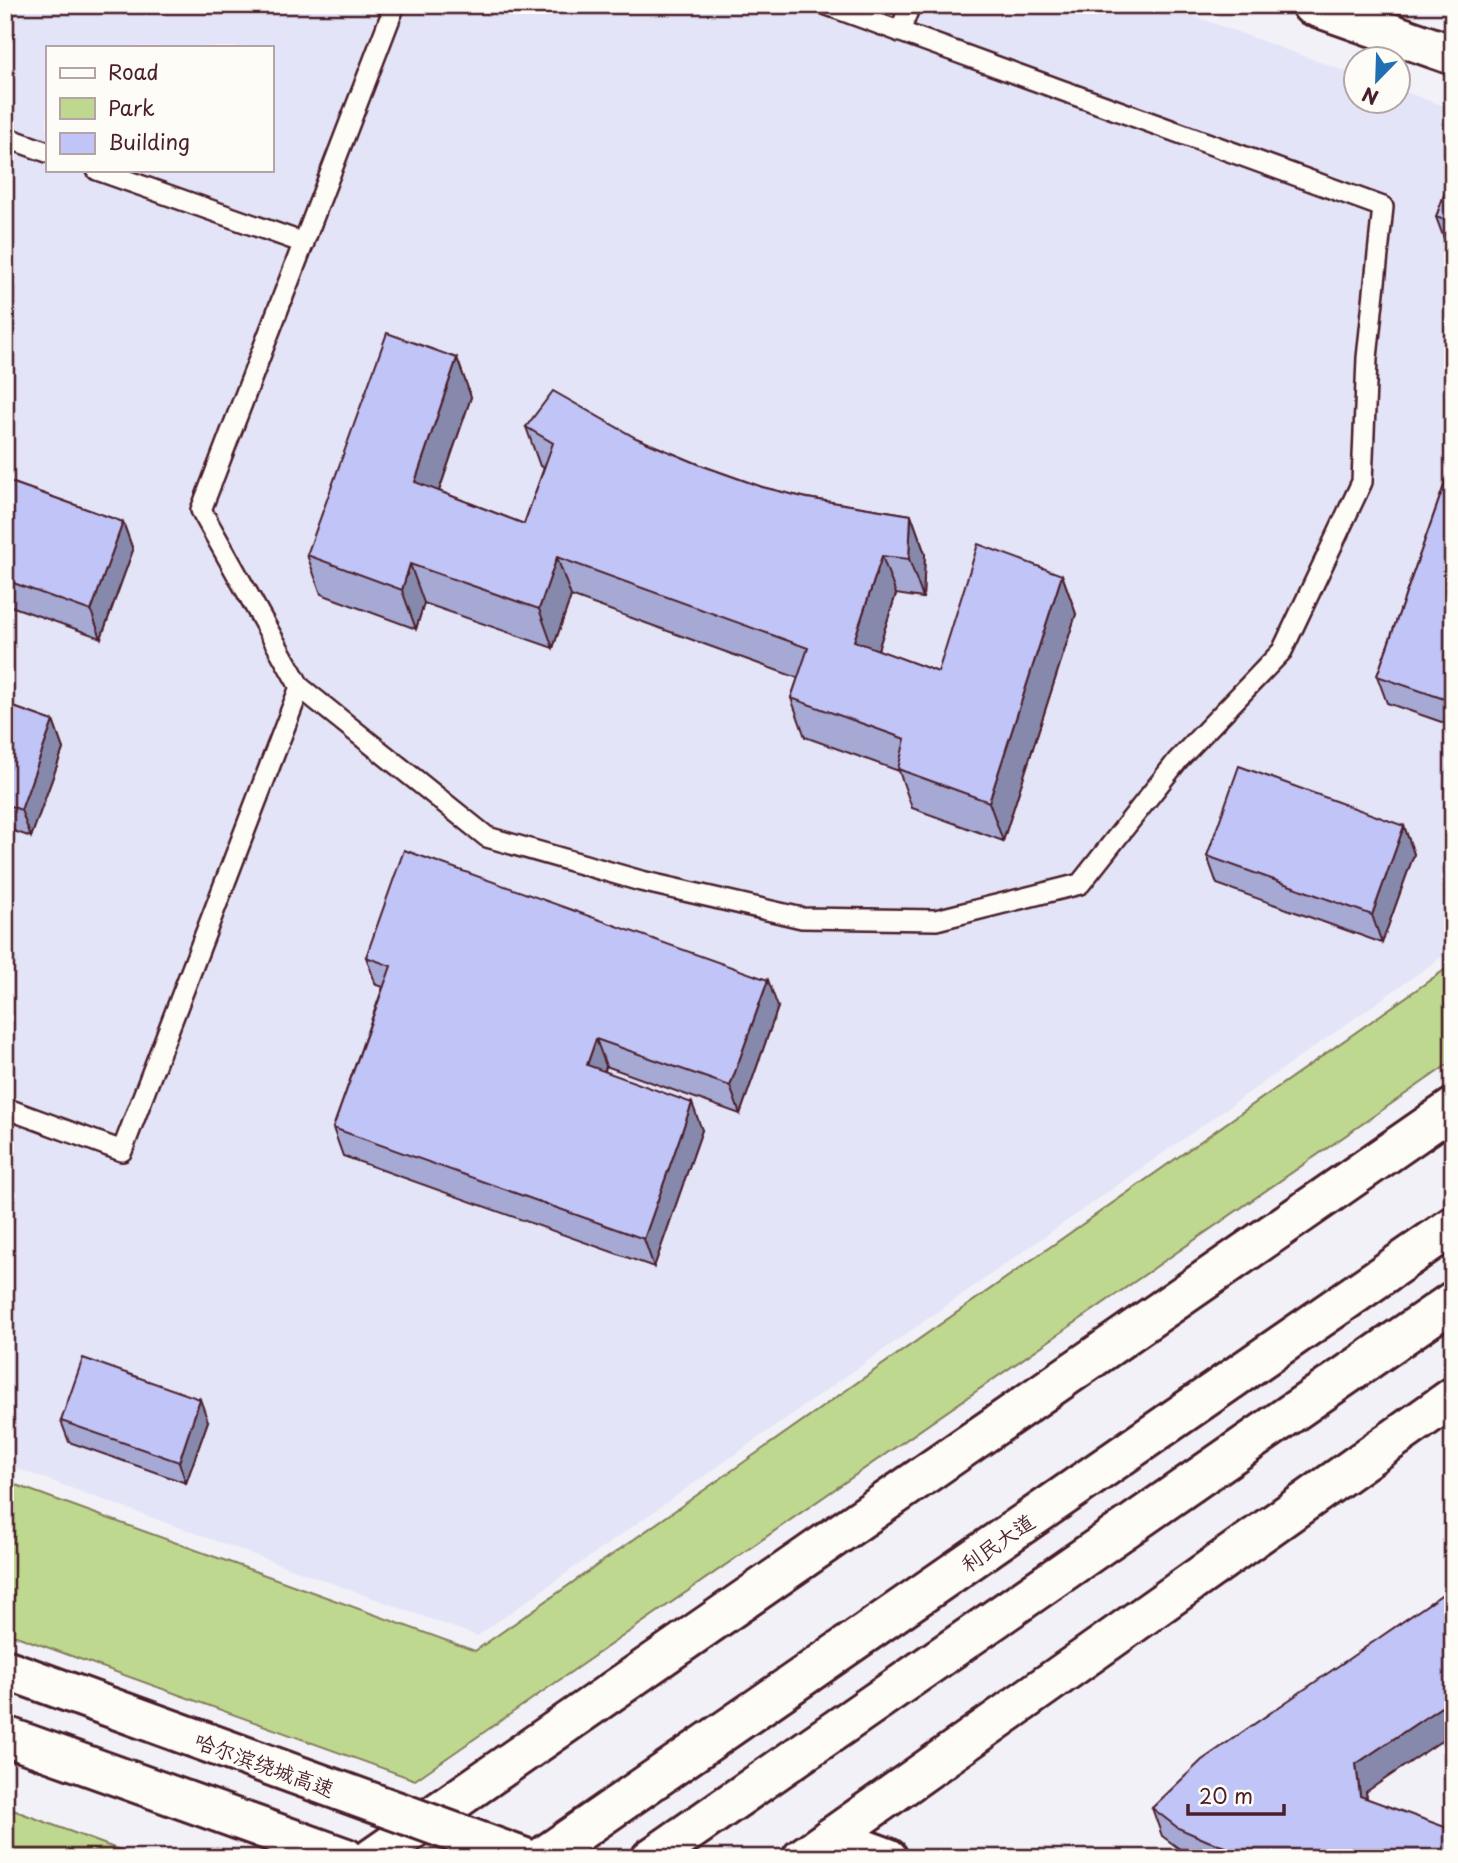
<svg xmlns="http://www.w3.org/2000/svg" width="1458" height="1863" viewBox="0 0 1458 1863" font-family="'Playpen Sans','LXGW WenKai TC',sans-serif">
<rect width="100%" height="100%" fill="#f1f1f7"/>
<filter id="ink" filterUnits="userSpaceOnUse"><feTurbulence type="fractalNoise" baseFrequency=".0143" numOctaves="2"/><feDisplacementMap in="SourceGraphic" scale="14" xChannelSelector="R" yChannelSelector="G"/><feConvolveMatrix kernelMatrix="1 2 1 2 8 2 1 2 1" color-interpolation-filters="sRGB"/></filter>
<g filter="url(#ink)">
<path fill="#e3e4f7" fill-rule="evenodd" d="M5,5H1163L1356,75V102H1398L1399,90L1453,109V949L477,1636L5,1464ZM47,47H271V170H47Z"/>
<path fill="#bfd88f" stroke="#847c5d" stroke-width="2" d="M1453,964V1061L415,1780L5,1632V1481L475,1651Z
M5,1807L141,1858H5Z"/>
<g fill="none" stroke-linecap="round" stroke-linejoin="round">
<defs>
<path id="service" d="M395,5L201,510L300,687L487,837L641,881L802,918L936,920L1080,884L1178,760L1282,651L1362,482L1367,358L1383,207L827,5
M900,32L910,5
M5,137L47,152
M97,170L304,243
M5,1108L122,1151L300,687"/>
<path id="secondary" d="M1311,5L1453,55
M831,1837L888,1858"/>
<path id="trunk" d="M372,1858L1453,1108
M541,1858L1453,1226
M651,1858L1453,1301
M802,1858L1453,1397"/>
<path id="motorway" d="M5,1736L346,1858"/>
</defs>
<use href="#service" stroke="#4a1f2b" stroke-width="24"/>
<use href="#secondary" stroke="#4a1f2b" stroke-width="44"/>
<use href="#trunk" stroke="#4a1f2b" stroke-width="44"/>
<use href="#motorway" stroke="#4a1f2b" stroke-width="44"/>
<use href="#service" stroke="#fdfcf7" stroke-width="19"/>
<use href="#secondary" stroke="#fdfcf7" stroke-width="38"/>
<use href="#trunk" stroke="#fdfcf7" stroke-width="38"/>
<use href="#motorway" stroke="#fdfcf7" stroke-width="38"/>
<defs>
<path id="motorway-bridge" d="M5,1669L525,1858"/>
</defs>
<use href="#motorway-bridge" stroke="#4a1f2b" stroke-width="44" stroke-linecap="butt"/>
<use href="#motorway-bridge" stroke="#fdfcf7" stroke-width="38"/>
</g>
<path fill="#a6a9d4" stroke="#4a1f2b" stroke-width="2" d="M1453,171V247L1446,244L1436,217Z
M457,358L471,397L439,491L524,524L544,468L540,466L526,427L636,438L703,466L762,487L807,498L911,515L925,554L923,598L896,594L878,650L938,672L1062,575L1076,614L1003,841L912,808L899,771L805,737L791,698L798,678L571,596L553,648L424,603L416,629L321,594L307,555Z
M1453,460V726L1387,703L1377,676Z
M5,480L123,522L133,550L101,638L5,604Z
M5,704L53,721L63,749L31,837L5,828Z
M1404,826L1414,854L1382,943L1217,884L1207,856Z
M366,957L778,1007L740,1114L606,1066L605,1071L702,1130L654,1267L343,1156L333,1128L383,987L376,985Z
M61,1421H208L186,1483L69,1442Z
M1366,1792L1367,1799L1453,1858H1193L1189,1856L1162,1836L1152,1808Z"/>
<path fill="#8789ac" stroke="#4a1f2b" stroke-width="2" d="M457,358L471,397L429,520L415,482Z
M911,515L925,554L923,598L909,559Z
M123,522L133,550L101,638L91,611Z
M882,556L896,594L868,680L854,641Z
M557,557L571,596L553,648L539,609Z
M410,564L424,603L416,629L402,590Z
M1062,575L1076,614L1003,841L989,802Z
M53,721L63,749L31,837L21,810Z
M1404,826L1414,854L1382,943L1372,915Z
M768,980L778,1007L740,1114L730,1086Z
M596,1039L606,1066L597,1092L587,1065Z
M692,1103L702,1130L654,1267L644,1239Z
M200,1399L208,1421L186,1483L179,1462Z
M1453,1699V1733L1366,1792L1370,1824L1360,1796L1356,1764Z"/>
<path fill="#c1c4f6" stroke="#4a1f2b" stroke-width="2" d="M1453,171V223L1436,217Z
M387,333L457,358L415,482L524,524L553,443L526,427L553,391L636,438L703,466L762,487L807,498L911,515L909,559L882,556L854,641L938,672L978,544L1062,575L989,802L898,769L905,739L791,698L808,648L557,557L539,609L410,564L402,590L307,555Z
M1453,460V702L1377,676Z
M5,480L123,522L91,611L5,580Z
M5,704L53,721L21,810L5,804Z
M1239,766L1404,826L1372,915L1207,856Z
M404,850L768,980L730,1086L596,1039L587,1065L692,1103L644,1239L333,1128L391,966L366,957Z
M83,1358L200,1399L179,1462L61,1421Z
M1453,1587V1699L1356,1764L1360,1796L1453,1830V1858H1256L1208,1841L1178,1828L1152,1808L1202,1760Z"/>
</g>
<g text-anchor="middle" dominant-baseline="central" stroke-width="5" stroke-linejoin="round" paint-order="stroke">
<g font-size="21" fill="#4a1f2b" stroke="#fdfcf7">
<text transform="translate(997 1542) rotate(-35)">利民大道</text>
<text transform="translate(265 1764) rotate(20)">哈尔滨绕城高速</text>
</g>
</g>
<rect width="1458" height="1863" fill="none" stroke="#fdfcf7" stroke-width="28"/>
<rect x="14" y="14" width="1430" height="1835" fill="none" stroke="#4a1f2b" stroke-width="2.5" filter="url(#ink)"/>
<rect x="46" y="46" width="228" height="126" fill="#fdfcf7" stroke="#b5a4a5" stroke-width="2"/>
<rect x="60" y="68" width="35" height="10" fill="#fdfcf7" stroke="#b5a4a5" stroke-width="2"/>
<text x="108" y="80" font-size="21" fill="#4a1f2b">Road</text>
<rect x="60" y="98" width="35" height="21" fill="#bfd88f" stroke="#b5a4a5" stroke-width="2"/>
<text x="108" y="116" font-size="21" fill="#4a1f2b">Park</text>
<rect x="60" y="133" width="35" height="21" fill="#c1c4f6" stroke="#b5a4a5" stroke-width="2"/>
<text x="108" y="150" font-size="21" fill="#4a1f2b">Building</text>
<g transform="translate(1377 80) rotate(203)"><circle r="33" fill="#fdfcf7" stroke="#b5a4a5" stroke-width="2"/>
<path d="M0-5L12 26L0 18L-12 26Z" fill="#1f6fb2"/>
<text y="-10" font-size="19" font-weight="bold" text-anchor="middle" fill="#4a1f2b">N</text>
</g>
<path d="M1188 1804v10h96v-10" fill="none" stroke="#4a1f2b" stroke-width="3.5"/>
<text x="1199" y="1804" font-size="21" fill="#4a1f2b" stroke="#fdfcf7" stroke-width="5" paint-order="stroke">20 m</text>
</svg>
